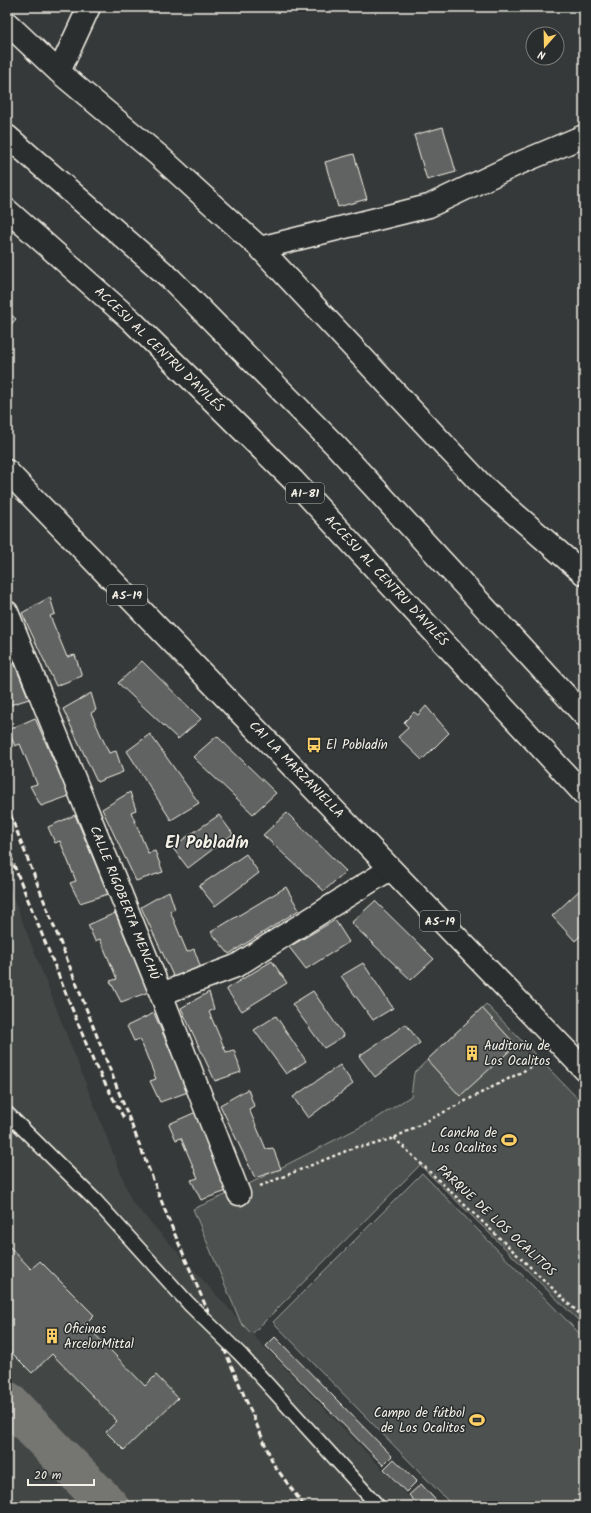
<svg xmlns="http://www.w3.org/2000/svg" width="591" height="1513" viewBox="0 0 591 1513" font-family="Kalam,sans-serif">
<rect width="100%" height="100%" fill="#363939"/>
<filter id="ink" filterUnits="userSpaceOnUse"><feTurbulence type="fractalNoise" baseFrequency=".025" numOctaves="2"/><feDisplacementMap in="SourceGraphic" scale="8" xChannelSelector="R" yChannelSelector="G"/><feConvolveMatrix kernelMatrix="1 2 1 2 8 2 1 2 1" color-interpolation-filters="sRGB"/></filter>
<g filter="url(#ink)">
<path fill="#434645" d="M7,882L132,1202L252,1334L418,1506H7Z"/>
<path fill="#4e514f" stroke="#a1a19c" d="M486,1004L584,1105V1326L420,1165L252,1334L241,1323L193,1209L237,1190L374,1120L411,1096L414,1073Z
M422,1173L584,1338V1503L581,1506H453L273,1322Z"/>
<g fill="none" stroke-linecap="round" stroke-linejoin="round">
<path stroke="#757572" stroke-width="40" d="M7,1401L109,1506"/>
</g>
<path fill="#616362" stroke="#f4f1e8" d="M443,127L456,172L427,180L414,135Z
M354,154L367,199L338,207L325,162Z
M7,311L16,319L7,329Z
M50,597L55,614L50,616L67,657L75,655L82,676L56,686L22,613Z
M7,646L29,699L7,706Z
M142,661L201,719L178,739L118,683Z
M91,693L96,710L91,713L109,753L116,751L123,772L97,782L63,709Z
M426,706L449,733L422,760L398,737L408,728L404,722L414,712L418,715Z
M35,718L69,796L41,806L30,786L37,784L20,744L15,746L8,730Z
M150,734L199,803L171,820L127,751Z
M217,736L276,793L253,814L193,757Z
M130,792L136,810L131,812L148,853L155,851L163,872L136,881L102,809Z
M287,813L346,871L324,891L263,835Z
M75,815L108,894L80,903L70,883L76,881L60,841L55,843L48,827Z
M219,815L233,834L188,868L172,847Z
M246,854L259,873L215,906L199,886Z
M584,886V932L575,941L552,916Z
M286,887L299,910L229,954L211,932Z
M169,891L175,909L170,911L187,952L194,949L202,971L175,980L141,907Z
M375,901L434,959L411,980L351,923Z
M115,913L149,992L121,1002L110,981L117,979L100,939L95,941L88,925Z
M335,920L349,942L306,969L289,947Z
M272,961L287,983L242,1011L226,989Z
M363,963L393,1008L373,1020L341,976Z
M313,991L344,1036L324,1048L292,1004Z
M209,992L214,1009L209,1012L226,1052L234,1050L241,1072L215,1081L181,1008Z
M482,1008L516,1045L460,1096L427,1060Z
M154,1013L188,1092L160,1102L150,1081L156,1079L140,1039L134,1041L127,1026Z
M276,1016L306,1061L286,1074L254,1030Z
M406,1024L420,1043L375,1077L359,1056Z
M340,1065L353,1084L308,1118L293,1097Z
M248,1089L254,1106L249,1109L266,1149L273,1148L281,1169L255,1178L220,1105Z
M196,1112L230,1190L201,1200L191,1180L198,1178L181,1138L176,1140L169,1124Z
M7,1244L31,1269L40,1261L94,1315L85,1324L145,1386L156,1375L178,1398L124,1450L106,1432L117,1421L52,1354L32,1373L7,1348Z
M275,1337L392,1456L383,1465L266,1346Z
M394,1459L417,1481L406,1492L384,1469Z
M421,1484L441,1506H419L409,1495Z"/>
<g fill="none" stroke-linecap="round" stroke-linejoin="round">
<defs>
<path id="lane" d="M7,1113L96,1201L189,1304
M241,1355L378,1506"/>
<path id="street" d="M7,23L59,72L158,155L260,248L482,485L584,574
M59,72L89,7
M260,248L429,206L515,165L584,136
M7,612L161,994L239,1194
M161,994L236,966L390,869"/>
<path id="primary" d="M7,471L584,1069"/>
<path id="highway" d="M7,136L171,279L336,446L584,715
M7,210L132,321L293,480L584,794"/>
</defs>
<use href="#lane" stroke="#f4f1e8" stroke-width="16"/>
<use href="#street" stroke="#f4f1e8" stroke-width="25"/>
<use href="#primary" stroke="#f4f1e8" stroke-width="25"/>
<use href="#highway" stroke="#f4f1e8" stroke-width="25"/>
<path stroke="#f4f1e8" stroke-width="2.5" stroke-dasharray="3 3" stroke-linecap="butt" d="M394,1138L584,1318
M260,1186L356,1147L372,1145L394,1138L535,1065"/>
<use href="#lane" stroke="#2a2d2e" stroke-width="13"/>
<use href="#street" stroke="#2a2d2e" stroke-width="22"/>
<use href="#primary" stroke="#2a2d2e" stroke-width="22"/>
<use href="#highway" stroke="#2a2d2e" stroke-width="22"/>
<path stroke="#f4f1e8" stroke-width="3" stroke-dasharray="6 3" stroke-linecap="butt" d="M7,806L170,1223L274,1465L304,1506
M7,848L94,1063L125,1120"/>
<defs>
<path id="lane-bridge" d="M189,1304L241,1355"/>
</defs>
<use href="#lane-bridge" stroke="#f4f1e8" stroke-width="16" stroke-linecap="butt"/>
<use href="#lane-bridge" stroke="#2a2d2e" stroke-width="13"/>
</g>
</g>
<defs>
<symbol id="bus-bare" viewBox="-9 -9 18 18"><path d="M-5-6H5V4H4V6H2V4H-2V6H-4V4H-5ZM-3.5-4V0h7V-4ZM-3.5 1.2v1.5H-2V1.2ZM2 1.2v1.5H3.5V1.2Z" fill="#ffd166" stroke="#2a2d2e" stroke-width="2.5" paint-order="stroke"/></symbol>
<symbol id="building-bare" viewBox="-9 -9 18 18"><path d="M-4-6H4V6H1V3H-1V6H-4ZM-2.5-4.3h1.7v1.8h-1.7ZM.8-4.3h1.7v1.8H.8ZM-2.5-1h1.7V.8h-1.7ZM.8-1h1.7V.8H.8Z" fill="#ffd166" stroke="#2a2d2e" stroke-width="2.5" paint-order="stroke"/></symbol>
<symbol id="stadium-bare" viewBox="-9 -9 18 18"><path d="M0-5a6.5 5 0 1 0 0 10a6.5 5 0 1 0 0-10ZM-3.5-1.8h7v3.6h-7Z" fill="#ffd166" stroke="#2a2d2e" stroke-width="2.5" paint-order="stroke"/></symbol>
</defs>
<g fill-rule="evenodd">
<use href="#bus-bare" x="303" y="734" width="22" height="22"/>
<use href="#building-bare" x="461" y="1042" width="22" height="22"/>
<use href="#stadium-bare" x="498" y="1129" width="22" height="22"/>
<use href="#building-bare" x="41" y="1325" width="22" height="22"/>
<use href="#stadium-bare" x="466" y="1409" width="22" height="22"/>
</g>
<g text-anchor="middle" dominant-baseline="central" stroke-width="3" stroke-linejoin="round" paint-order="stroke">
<g fill="#2a2d2e" stroke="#b7b6b0" stroke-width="1">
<rect x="286" y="483" width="38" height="20" rx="3"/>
<rect x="107" y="585" width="40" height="20" rx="3"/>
<rect x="420" y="911" width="40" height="20" rx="3"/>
</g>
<g font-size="12" font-weight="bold" fill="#f4f1e8">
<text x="305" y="493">AI-81</text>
<text x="127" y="595">AS-19</text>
<text x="440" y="921">AS-19</text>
</g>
<g font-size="13" fill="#f4f1e8" stroke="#2a2d2e">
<text transform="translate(159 350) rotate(44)">ACCESU AL CENTRU D'AVILÉS</text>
<text transform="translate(386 581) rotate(47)">ACCESU AL CENTRU D'AVILÉS</text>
<text transform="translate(296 770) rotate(46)">CAI LA MARZANIELLA</text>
<text transform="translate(124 903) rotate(68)">CALLE RIGOBERTA MENCHÚ</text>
<text transform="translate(496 1221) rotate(43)">PARQUE DE LOS OCALITOS</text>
</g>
<g font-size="13" fill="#f4f1e8" stroke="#2a2d2e" text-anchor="start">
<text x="326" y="745">El Pobladín</text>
<text x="484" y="1046">Auditoriu de<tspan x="484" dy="15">Los Ocalitos</tspan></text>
<text x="497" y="1133" text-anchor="end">Cancha de<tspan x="497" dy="15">Los Ocalitos</tspan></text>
<text x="64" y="1329">Oficinas<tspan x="64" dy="15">ArcelorMittal</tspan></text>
<text x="465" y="1413" text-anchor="end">Campo de fútbol<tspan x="465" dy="15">de Los Ocalitos</tspan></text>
</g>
<g font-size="17" font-weight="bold" fill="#f4f1e8" stroke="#2a2d2e">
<text x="207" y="843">El Pobladín</text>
</g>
</g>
<rect width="591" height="1513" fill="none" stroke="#2a2d2e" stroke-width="24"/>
<rect x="12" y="12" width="567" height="1489" fill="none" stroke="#f4f1e8" stroke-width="1.5" filter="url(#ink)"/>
<g transform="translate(545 46) rotate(200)"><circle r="19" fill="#2a2d2e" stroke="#7b7b78"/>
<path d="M0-3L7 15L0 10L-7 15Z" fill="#ffd166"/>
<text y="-6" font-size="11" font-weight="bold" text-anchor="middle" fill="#f4f1e8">N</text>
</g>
<path d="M28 1479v6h66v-6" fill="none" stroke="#f4f1e8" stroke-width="2"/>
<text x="34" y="1479" font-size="12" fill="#f4f1e8" stroke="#2a2d2e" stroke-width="3" paint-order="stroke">20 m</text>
</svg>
